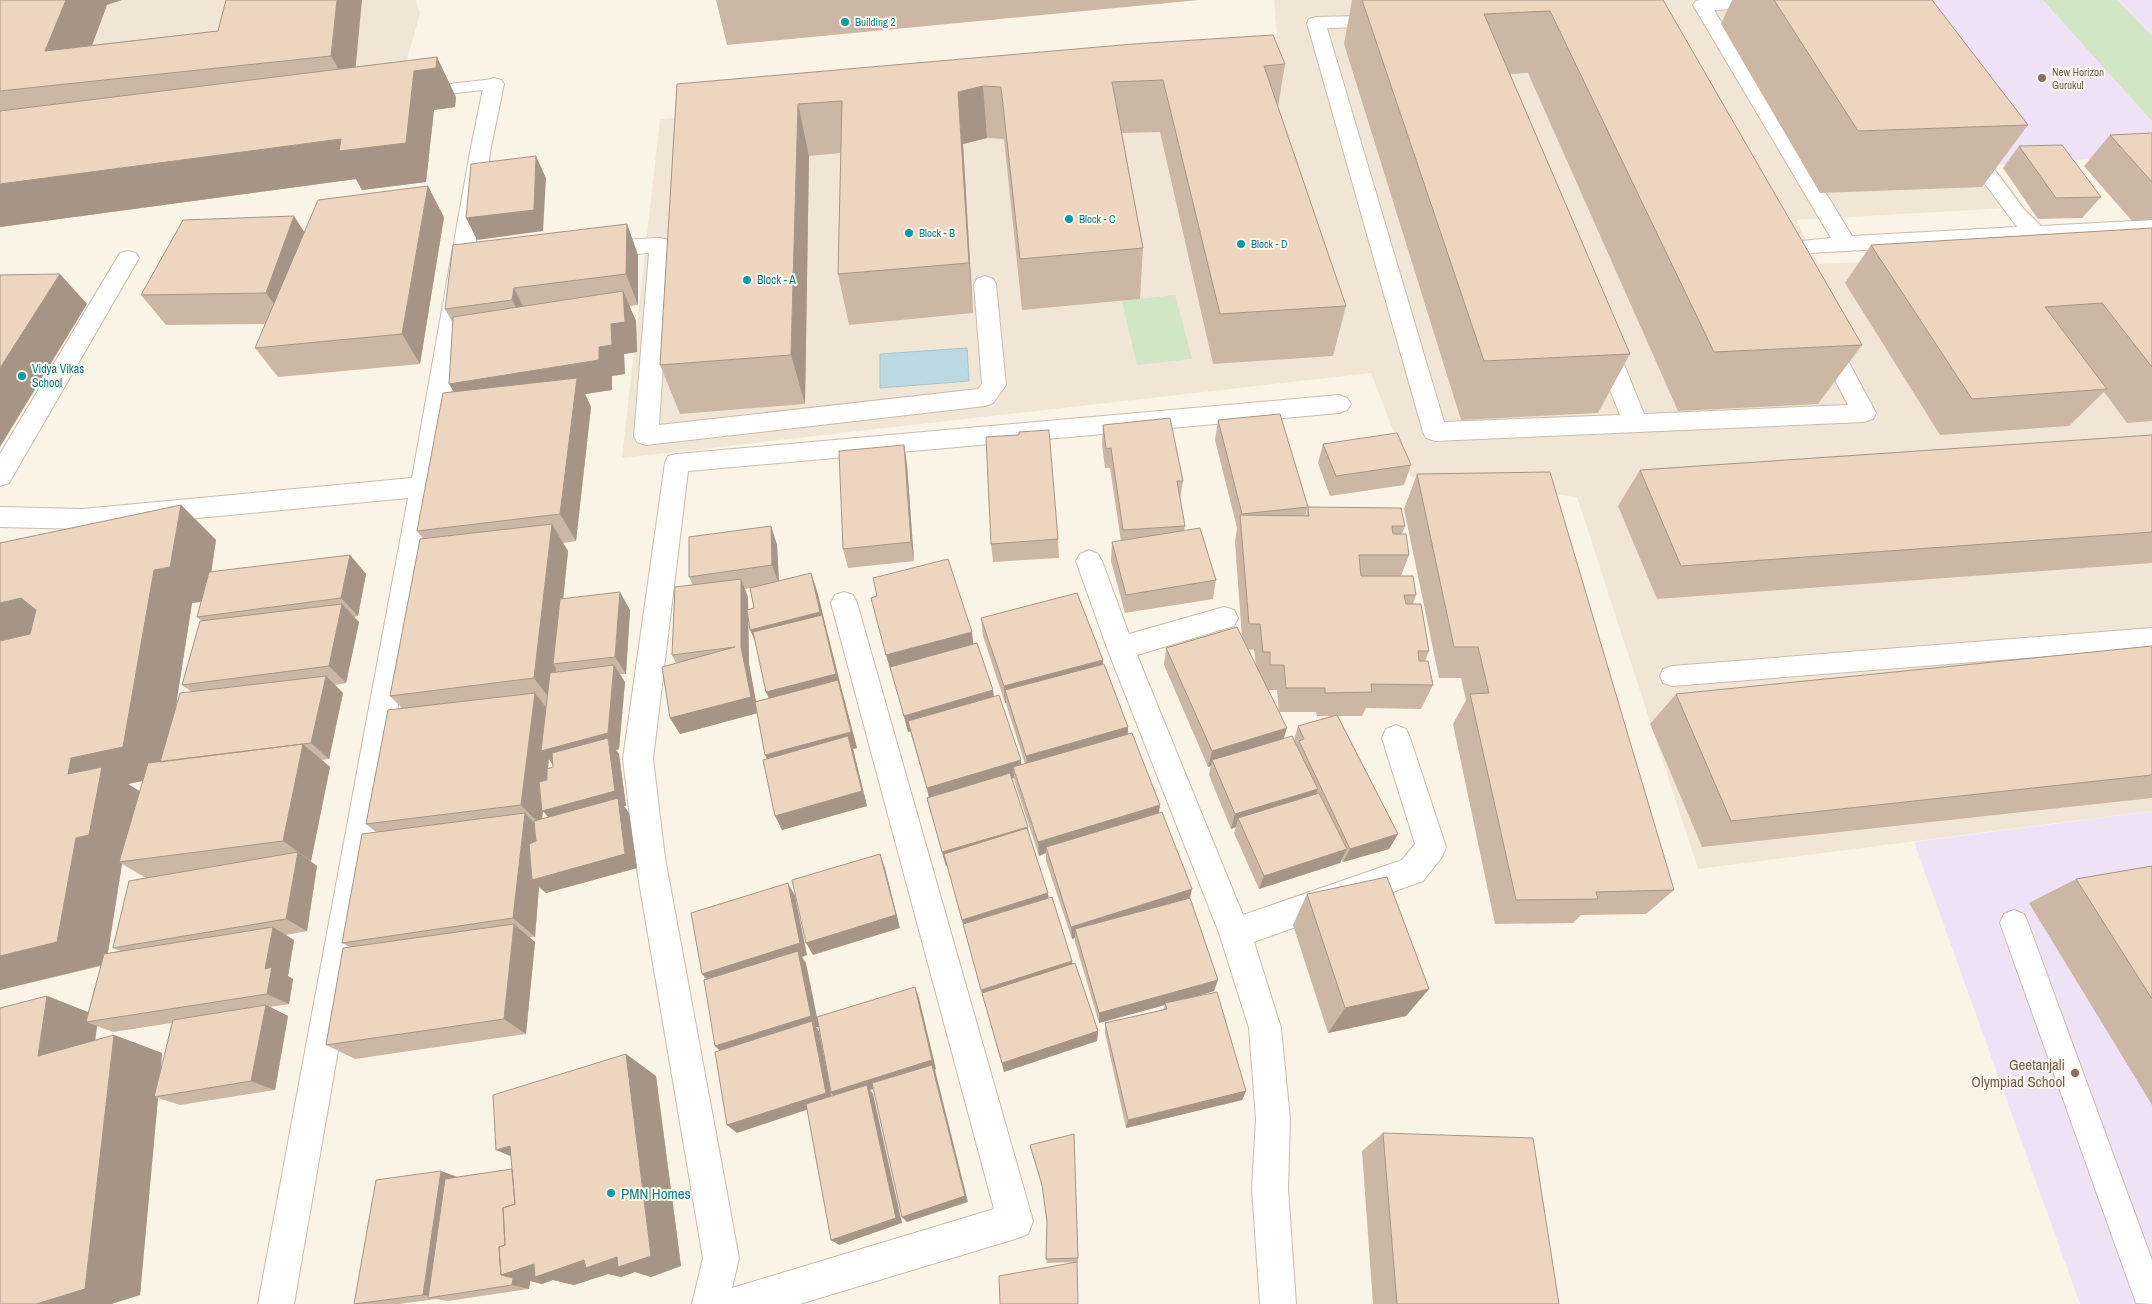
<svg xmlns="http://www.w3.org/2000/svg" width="2152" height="1304" viewBox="0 0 2152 1304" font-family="'Archivo Narrow',sans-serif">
<rect width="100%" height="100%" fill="#faf4e6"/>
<path fill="#f1e6d5" d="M0,0H416L420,13L396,100L0,144Z
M1274,0H1879L1993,165L2026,207L1796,220L1819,264L2152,249V811L1698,869L1577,497L1411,477L1371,373L622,458L660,119L1280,74Z"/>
<path fill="#f0e2f6" d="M1879,0H2152V155L1993,165Z
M2152,811V1304H2080L1914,842Z"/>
<path fill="#d0e6c5" d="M2043,0H2117L2152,36V121Z
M1175,295L1192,359L1137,365L1122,301Z"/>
<path fill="#bcd9e1" stroke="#a3c7d2" d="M967,348L969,381L880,388V354Z"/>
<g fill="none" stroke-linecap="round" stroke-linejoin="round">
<defs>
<path id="service" d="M494,79L500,80L502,84L500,88L422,97L416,96L414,92L416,88L422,87Z
M2152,628V648L1672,686L1663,683L1660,676L1663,669L1672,666Z
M2014,910L2024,914L2028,923L2152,1260V1304L2136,1303L2000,923L2004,914Z"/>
<path id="minor" d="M1700,0H1826L1823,4L1817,5L1714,10L1852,236L2017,227L1957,146L1960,142L1967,140L1974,142L2023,208L2041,226L2152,220V234L1809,253L1801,251L1798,246L1801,241L1831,238L1693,5L1696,1Z
M1653,9L1659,10L1662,14L1876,413L1873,419L1864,422L1435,441L1426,438L1423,432L1307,23L1309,19L1316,17ZM1647,20L1848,405L1644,414L1615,342L1611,336L1603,334L1595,336L1591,342L1620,415L1444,422L1327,28Z
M494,78L501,80L504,84L491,147L436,487L294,1304H258L408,498L82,529L0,527V507L82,509L412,478L471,147L484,84L487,80Z
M660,238L668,240L671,245L659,425L978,389L982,384L974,284L977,279L985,276L993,279L996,284L1006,385L993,403L985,406L646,445L637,442L634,436L649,253L597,257L589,255L586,250L589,245C612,239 636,239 660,238Z
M128,251L136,253L139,258L9,483L0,486V454L120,253Z
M1339,395L1347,398L1351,404L1347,410L1339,413L688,471L653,759L665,858L739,1258L732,1288L994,1209L831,603L835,595L844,592L853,595L857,603L1033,1221L1028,1234L1015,1239L800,1304H692L703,1258L635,858L623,759L665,463L668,456L677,454Z
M1089,550L1098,554L1102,561L1129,634L1224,607L1234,610L1238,618L1234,626L1137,655L1243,915L1402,860L1415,844L1382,738L1386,729L1396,725L1406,729L1410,738L1446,847L1442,857L1423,881L1254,942L1281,1028L1290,1119L1288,1189L1296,1304H1260L1252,1189L1256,1119L1249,1028L1219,933L1107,648L1076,561L1080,554Z"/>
</defs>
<use href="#service" stroke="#cabcad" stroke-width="2"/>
<use href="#minor" stroke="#cabcad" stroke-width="2"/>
<use href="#service" fill="#fff" fill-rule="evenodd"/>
<use href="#minor" fill="#fff" fill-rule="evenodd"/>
</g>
<path fill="#ccb7a5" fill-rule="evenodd" d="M0,0L107,5L92,45L218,31L226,0L356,67L456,97L455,107L434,110L426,182L362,190L356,179L0,227Z
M716,0H1199L727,45Z
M1352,0H1663L1862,345L1818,404L1678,411L1528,73L1510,74L1630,354L1598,413L1461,420L1344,44Z
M1732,0H1932L2028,125L1982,187L1820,193L1721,24Z
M1285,64L1278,107L1346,306L1333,356L1213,364L1160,132L1122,133L1143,248L1140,299L1022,310L1004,139L987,138L963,144L973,313L849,325L838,274L841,153L809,156L805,404L680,414L660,365L677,84Z
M2152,133V220L2132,221L2084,166L2110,135Z
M2019,146L2101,197L2082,218L2038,219L2003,168Z
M444,217L420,364L278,377L255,348L265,324L166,325L141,295L304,232Z
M627,224L638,255V305L629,306L636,321L637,352L624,354L625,374L612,376V390L585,394L591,407L576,541L563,543L568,551L563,598L630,610L626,674H620L625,682L619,749L616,750L619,754L626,806H624L629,813L637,868L546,893L539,887L535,937H529L535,942L526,1034L355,1059L326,1045L350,947L342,943L376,832L366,824L402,708L390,696L423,539L417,531L453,392V323L445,309ZM549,759L553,765V767L548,769ZM543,811L548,817L542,819Z
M2152,228V421L2127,423L2104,392L2069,426L1940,435L1845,283L1871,245Z
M1218,420L1308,507L1305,516H1306L1308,507L1405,526L1402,534L1409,555L1401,576L1416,595L1413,604L1429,651L1425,661L1433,685L1421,709L1366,708L1362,716H1338L1398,834L1389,849L1343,862L1341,859L1340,863L1259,889L1234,833L1236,827L1231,829L1209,775L1211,766L1208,767L1164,665L1166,648L1242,638L1235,542L1237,528L1215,440ZM1248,649L1254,650L1256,665ZM1268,690H1277L1279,712ZM1279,712H1316L1317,716H1331L1298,726L1294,740L1283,738Z
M1103,425L1183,481L1180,500L1185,526L1184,531L1216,580L1213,599L1125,613L1111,561L1112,542L1121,541L1110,468H1105L1102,445Z
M1019,432L1058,539L1059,558L993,562L991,544L1019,435Z
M2152,435V563L1657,599L1618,506L1640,470Z
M1323,444L1411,465L1404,485L1330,496L1318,463Z
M904,445L907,465L914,561L848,568L843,549Z
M1417,474L1674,890L1646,914L1581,915L1573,923L1495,924L1453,724L1466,700L1461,678H1439L1404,509Z
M181,505L216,540L211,572L350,555L366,574L358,616L354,617L359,622L346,683L335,685L343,693L329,759L322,760L330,767L311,861H310L317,866L307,931L286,935L294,940L288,976L293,979L289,1004L270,1007L288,1016L275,1090L180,1105L158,1098L140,1295L111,1304H0L47,996L88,1012L101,966L0,990V543ZM201,602L197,617L202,621L182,685L192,692L175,710L192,603ZM143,781L140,791L128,784ZM122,864L146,878L113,948L120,951L108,953ZM172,1023L161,1069L162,1053L114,1035L95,1040L97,1026L113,1032Z
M771,526L777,545L779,581L811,573L817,591L841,687L857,748L853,749L867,806L782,830L757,713L680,734L670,718L676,663L672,655L693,585L689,577ZM750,588L754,608L748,610V597L745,589ZM748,620L755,641L766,692L769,698L756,701L749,664Z
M871,598L973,644L993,697L1021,765L1025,764L1007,707L1006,703H1005L983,636L981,618L1103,660L1102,665L1128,727V734L1159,812L1190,898L1214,991L1193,997L1246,1091L1242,1100L1126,1128L1105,1033V1023L1163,1010L1165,1005L1099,1023L1075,942V938L1072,939L1046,861V853L1039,856L1015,783L1014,778H1012L1049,898L1072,961V964L1098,1031L1097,1041L1004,1072L947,866H946L931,813L927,798L929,797L910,731L908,732Z
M2152,646V798L1702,847L1650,724L1676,694Z
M2152,866V1105L2029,903L2076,879Z
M1307,894L1429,989L1406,1016L1328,1033L1293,925Z
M626,1054L656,1076L681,1266L651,1277L635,1272L621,1277L608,1274L574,1285L553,1280L542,1284L530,1281L529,1289L448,1301L436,1299L399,1304H354L441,1171L457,1177L512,1169Z
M1383,1133L1559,1304H1373L1362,1151Z
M1030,1145L1078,1258V1262L1047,1263L1046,1259L1047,1222L1043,1190Z"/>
<path fill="#a69586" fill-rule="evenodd" d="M65,0H122L107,5L78,83L45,51Z
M337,0H362L353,95L331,56Z
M437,57L456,97L455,107L434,110L426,182L362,190L356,179L0,227V184L414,71Z
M983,86L987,138L963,144L973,313L969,263L958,92Z
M798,104L809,156L805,404L791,355Z
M536,156L546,178L543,231L477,240L466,218Z
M428,186L444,217L420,364L402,334Z
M294,216L314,247L288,323L266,293Z
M627,224L638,255V305L626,274Z
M60,274L87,304L0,447V368Z
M514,288L529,318L528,330L512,300Z
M623,291L636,321L637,352L624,354L625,374L612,376V390L585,394L591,407L576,541L560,514L467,413L449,384L599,347L611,324Z
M904,445L907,465L914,561L911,542Z
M181,505L216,540L207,601L192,603L165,776L128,784L145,795L134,861L119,862L122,864L106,964L0,990V956L68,774L71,758L154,570Z
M552,524L568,551L557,664H553L556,668L553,703L534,678Z
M771,526L777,545L779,584L772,565Z
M350,555L366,574L358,616L341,598Z
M811,573L817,591L841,687L857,748L853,749L867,806L782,830L775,816L773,770L765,755L774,709L766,692L758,647L750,630Z
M741,579L748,597L749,664L758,713L680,734L670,718L741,647Z
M620,592L630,610L626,674L615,657Z
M21,598L64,631L0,644V603Z
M342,604L359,622L346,683L329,666Z
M972,632L974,650L891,672L886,655Z
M1103,660L1102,677L1005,690L1006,703H1005L1004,686Z
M614,665L625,682L619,749L616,750L619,754L626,806H624L629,813L637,868L546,893L539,887L535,937L513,918L525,813L544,834L555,825L543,811L541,826L521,805L535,693L553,717ZM549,759L554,767L543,810Z
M326,676L343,693L329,759L311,743Z
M993,690L995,707L908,732L904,716Z
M1128,727L1127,743L1028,771L1026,756Z
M1287,728L1282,744L1212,760L1211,766L1208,767L1212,751Z
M303,744L330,767L311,861L283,841Z
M1021,760L1022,775L1013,767L1014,778L930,803L927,788Z
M1318,789L1312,804L1238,818L1236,827L1231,829L1235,814Z
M1160,805L1158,819L1046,847V853L1039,856L1038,842Z
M1028,827L1029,841L944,854L947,866H946L942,852Z
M1398,834L1389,849L1343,862L1350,849Z
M1347,849L1340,863L1259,889L1264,876Z
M298,852L317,866L307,931L286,919Z
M880,854L885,868L900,928L813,955L806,943Z
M788,883L795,896L807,955L802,957L806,963L819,1027H816L819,1031L831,1092L915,987L919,998L936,1069L935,1070L968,1202L907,1222L902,1217L934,1070L870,1090L873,1094L902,1223L839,1245L831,1240L838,1101L831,1093L833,1101L737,1133L727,1125L725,1056L715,1046L712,985L702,974Z
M1192,889L1189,902L1075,929V938L1072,939L1071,927Z
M1048,893L1049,906L965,932L962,920Z
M514,924L535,942L526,1034L504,1019Z
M273,927L294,940L288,976L293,979L289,1004L267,994L265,969Z
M1072,961V972L982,993L984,1001L981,990Z
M1218,980L1214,991L1166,1005L1165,1003V1005L1099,1023V1013Z
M1429,989L1406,1016L1328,1033L1345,1008Z
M47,996L98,1016L86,1022L97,1026L91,1073L38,1056Z
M266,1005L288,1016L275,1090L251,1081Z
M1098,1031L1097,1041L1004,1072L1002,1063Z
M114,1035L162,1053L158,1096L154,1097L158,1098L140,1295L111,1304H36Z
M626,1054L656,1076L681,1266L651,1277L635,1272L621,1277L608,1274L574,1285L553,1280L542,1284L530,1281L529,1289L512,1285L501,1275Z
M1246,1091L1242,1100L1126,1128L1128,1120Z
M510,1146L536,1167L496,1150Z
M441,1171L460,1178L434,1297L423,1295Z"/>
<path fill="#edd5c0" stroke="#a69586" d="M0,0H66L45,51L218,31L226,0H337L331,56L0,91Z
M1362,0H1663L1862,345L1714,352L1550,11L1484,14L1630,354L1484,361Z
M1774,0H1932L2028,125L1858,131Z
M1273,35L1285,64L1264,66L1346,306L1220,314L1163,80L1112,82L1143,248L1020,259L1001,87L983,86L958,92L969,263L838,274L842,101L798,104L791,355L660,365L677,84L1133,44Z
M437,57L436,68L414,71L406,143L339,151L341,139L0,184V111Z
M2152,133V182L2110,135Z
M2062,145L2101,197L2056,198L2019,146Z
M536,156L534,210L466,218L471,164Z
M428,186L402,334L255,348L318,200Z
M294,216L266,293L141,295L183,220Z
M627,224L626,274L514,288L512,300L445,309L453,245Z
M2152,228V367L2102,303L2045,307L2107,389L1972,399L1871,245Z
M60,274L0,368V275Z
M623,291L625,322L611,324L612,345L599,347V360L449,384L453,317Z
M577,378L560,514L417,531L443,393Z
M1280,414L1308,507L1242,514L1218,420Z
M1170,418L1183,481H1177L1185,526L1123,530L1111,448L1106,449L1103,425Z
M1049,430L1058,539L991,544L986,437L1019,435V432Z
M1397,433L1411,465L1336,476L1323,444Z
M2152,435V532L1681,566L1640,470Z
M904,445L911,542L843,549L839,451Z
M1550,472L1674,890L1596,892L1598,899L1516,900L1470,694L1489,693L1478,647H1454L1417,474Z
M181,505L170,567L154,570L123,747L71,758L68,774L102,767L89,835L76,838L57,942L0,956V641L30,634L36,610L21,598L0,603V543Z
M1308,507L1401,508L1405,526H1392L1393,534H1406L1409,555H1359L1361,576H1413L1416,595H1404L1406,604H1421L1429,651H1418L1419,661H1428L1433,685L1371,684L1372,692L1325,693V688H1286L1284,665H1270V652H1263L1260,624H1249L1240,515L1309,516Z
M552,524L534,678L390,696L420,539Z
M771,526L772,565L689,577V537Z
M1200,528L1216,580L1126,595L1112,542Z
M350,555L341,598L197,617L209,572Z
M948,559L972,632L886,655L871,598L877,596L873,578Z
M811,573L820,612L750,630L747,610L754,608L750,588Z
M741,579V647L751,697L670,718L662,667L735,647L672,655L675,587Z
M620,592L615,657L553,664L560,599Z
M1077,593L1103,660L1004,686L981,618Z
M342,604L329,666L182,685L200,621Z
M822,615L836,674L766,692L753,632Z
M1237,627L1287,728L1212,751L1166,648Z
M977,643L993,690L904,716L890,667Z
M2152,646V775L1731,821L1676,694Z
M1104,664L1128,727L1026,756L1005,690Z
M614,665L608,733L541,751L550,673Z
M326,676L311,743L160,762L180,693Z
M838,680L851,732L765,755L755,702Z
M535,693L521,805L366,824L388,710Z
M999,695L1021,760L927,788L908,721Z
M1337,715L1398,834L1350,849L1299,741L1304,739L1298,726Z
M1132,733L1160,805L1038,842L1013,767Z
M848,736L862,791L775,816L763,760Z
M1292,736L1318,789L1235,814L1212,760Z
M608,738L615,791L542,811L539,782L547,780V769L553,767L552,753Z
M303,744L283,841L119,862L148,763Z
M1010,773L1028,827L942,852L927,798Z
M1319,793L1347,849L1264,876L1238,818Z
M618,798L625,854L532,880L529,844L536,841L534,821Z
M1162,812L1192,889L1071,927L1046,847Z
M525,813L513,918L342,943L362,834Z
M1027,828L1048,893L962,920L944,854Z
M298,852L286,919L113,948L129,881Z
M880,854L896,915L806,943L792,880Z
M2152,866V999L2076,879Z
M1387,877L1429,989L1345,1008L1307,894Z
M788,883L800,943L702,974L691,913Z
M1052,897L1072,961L981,990L963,924Z
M1190,898L1218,980L1099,1013L1075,929Z
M514,924L504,1019L326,1045L343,948Z
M273,927L265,969L272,967L267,994L86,1022L104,954Z
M798,951L811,1016L715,1046L704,980Z
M1075,963L1098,1031L1002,1063L982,993Z
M915,987L932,1060L831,1092L817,1017Z
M1217,992L1246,1091L1128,1120L1105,1023L1167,1009L1165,1003Z
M47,996L38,1056L114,1035L85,1289L36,1304H0V1008Z
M266,1005L251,1081L154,1097L173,1020Z
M812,1021L826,1093L727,1125L715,1052Z
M626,1054L651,1256L618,1267L617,1257L586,1268L584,1260L535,1277L534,1264L501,1275L499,1247L505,1245L503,1208L515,1204L510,1146L496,1150L493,1095Z
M932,1065L965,1196L902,1217L872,1083Z
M867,1085L896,1218L831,1240L806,1104Z
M1383,1133L1533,1138L1559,1304H1397Z
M1074,1134L1078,1258L1046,1259L1047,1222L1042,1185L1030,1145Z
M512,1169L515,1204L503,1208L505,1245L499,1247L501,1275L513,1278L512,1285L428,1298L445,1179Z
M441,1171L423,1295L354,1304L376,1180Z
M1077,1262L1078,1304H1000L999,1276Z"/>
<g fill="#0f9aa8" stroke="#fdf8eb" stroke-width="2">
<circle cx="845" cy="22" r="5"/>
<circle cx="1069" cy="219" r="5"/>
<circle cx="909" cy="233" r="5"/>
<circle cx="1241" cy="244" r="5"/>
<circle cx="747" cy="280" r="5"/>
<circle cx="22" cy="376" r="5"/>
<circle cx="611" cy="1193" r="5"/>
</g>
<g fill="#8d6e63" stroke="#fdf8eb" stroke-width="2">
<circle cx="2042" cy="78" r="5"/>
<circle cx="2075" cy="1073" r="5"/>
</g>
<g text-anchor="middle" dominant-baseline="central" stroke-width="4" stroke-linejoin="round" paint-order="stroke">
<g font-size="11" fill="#0d838f" stroke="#fdf8eb" text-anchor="start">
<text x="855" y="22">Building 2</text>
<text x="1079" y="219">Block - C</text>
<text x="919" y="233">Block - B</text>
<text x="1251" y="244">Block - D</text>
</g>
<g font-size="11" fill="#785e54" stroke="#fdf8eb" text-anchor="start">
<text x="2052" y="72">New Horizon<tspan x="2052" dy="13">Gurukul</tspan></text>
</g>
<g font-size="12" fill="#0d838f" stroke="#fdf8eb" text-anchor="start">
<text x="757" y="280">Block - A</text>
<text x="32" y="369">Vidya Vikas<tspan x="32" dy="14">School</tspan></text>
</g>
<g font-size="15" fill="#785e54" stroke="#fdf8eb" text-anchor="end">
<text x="2065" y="1064">Geetanjali<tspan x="2065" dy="17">Olympiad School</tspan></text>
</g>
<g font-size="15" fill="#0d838f" stroke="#fdf8eb" text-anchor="start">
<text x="621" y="1193">PMN Homes</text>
</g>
</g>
</svg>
